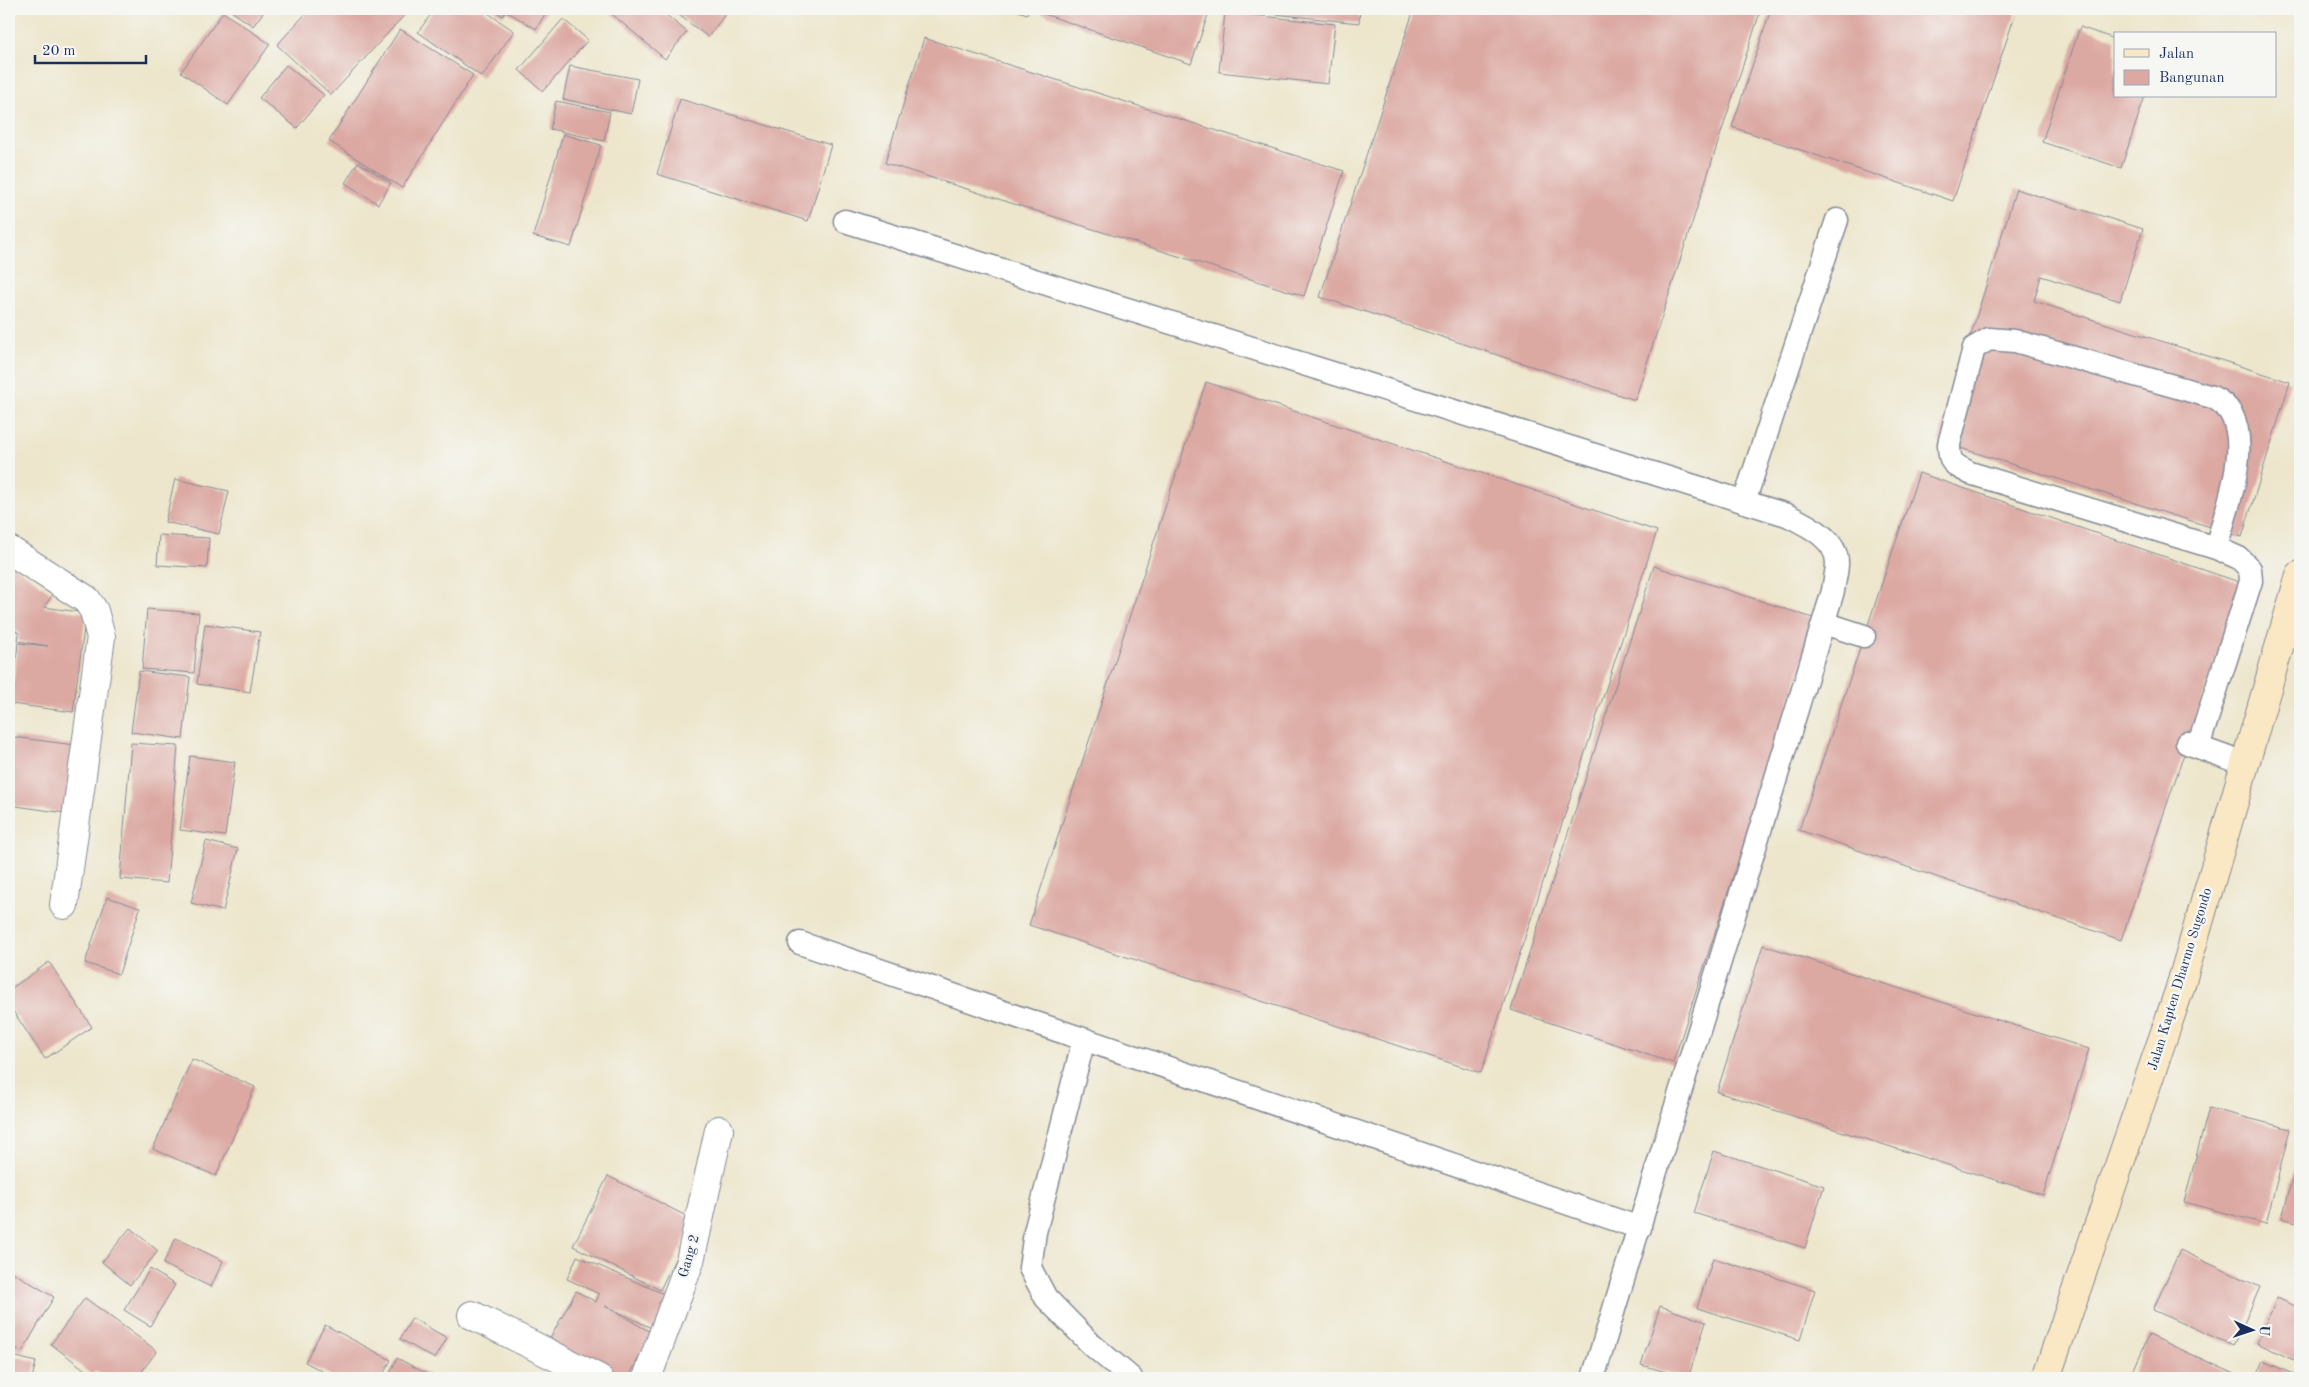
<svg xmlns="http://www.w3.org/2000/svg" width="2309" height="1387" viewBox="0 0 2309 1387" font-family="'Old Standard TT',serif">
<rect width="100%" height="100%" fill="#f6f6f2"/>
<filter id="ink" filterUnits="userSpaceOnUse"><feTurbulence type="fractalNoise" baseFrequency=".02" numOctaves="2"/><feDisplacementMap in="SourceGraphic" scale="10" xChannelSelector="R" yChannelSelector="G"/><feConvolveMatrix kernelMatrix="1 2 1 2 8 2 1 2 1" color-interpolation-filters="sRGB"/></filter>
<filter id="wash" filterUnits="userSpaceOnUse"><feTurbulence type="fractalNoise" baseFrequency=".0096" numOctaves="4" result="noise"/><feDisplacementMap in="SourceGraphic" scale="20" xChannelSelector="R" yChannelSelector="G"/><feGaussianBlur stdDeviation="1.12" result="paint"/><feColorMatrix in="noise" values="0 0 0 0 0 0 0 0 0 0 0 0 0 0 0 0 0 1.4 0 .05"/><feComposite in="paint" operator="in"/></filter>
<g filter="url(#wash)">
<rect width="100%" height="100%" fill="#ede6cc"/>
<g id="blocks">
<path fill="#dca8a2" d="M228,9H266L253,26Z
M310,9H410L331,95L277,45Z
M435,9H482L514,31L482,77L418,32Z
M492,9H548L536,29L506,11L503,16Z
M606,9H659L687,32L665,59Z
M671,9H729L708,37Z
M1012,9H1029L1027,14Z
M1039,9H1210L1191,64L1038,12Z
M1226,9H1360L1359,23Z
M1414,9H1761L1635,400L1320,297Z
M1771,9H2017L1953,201L1732,127Z
M223,12L270,44L228,105L181,72Z
M1225,12L1335,24L1328,84L1219,72Z
M563,19L588,40L543,91L519,70Z
M2080,27L2115,39V96H2145L2121,168L2042,142Z
M400,29L473,75L402,188L329,141Z
M924,38L1344,171L1304,296L885,163Z
M286,65L324,95L297,128L259,98Z
M570,66L638,79L631,114L563,99Z
M680,99L831,145L808,221L657,174Z
M556,101L610,112L604,141L550,129Z
M563,134L601,145L571,247L533,236Z
M358,162L391,183L378,204L345,183Z
M2016,189L2143,229L2120,301L2041,276L2034,301L2290,382L2242,537L1938,441Z
M1206,382L1657,531L1481,1073L1029,925Z
M1919,473L2242,583L2121,940L1799,830Z
M175,479L229,491L219,534L165,522Z
M159,535L209,538L207,568L157,565Z
M9,562L53,594L44,607L86,613L73,712L11,704L18,643L48,646L18,641L19,633L9,626Z
M1654,566L1816,619L1673,1063L1511,1010Z
M147,609L199,613L194,673L142,669Z
M205,624L260,632L250,692L197,684Z
M139,671L190,677L183,739L131,732Z
M13,737L75,745L65,813L9,805V764Z
M131,743L178,746L167,883L120,879Z
M190,756L235,762L225,836L180,830Z
M206,841L238,849L223,911L191,903Z
M107,897L140,908L119,974L85,963Z
M1763,945L2089,1049L2043,1195L1717,1092Z
M49,962L92,1027L45,1059L9,1005V990Z
M192,1059L255,1087L216,1176L153,1149Z
M2209,1108L2290,1129L2266,1224L2184,1202Z
M2300,1150V1223L2282,1218Z
M1714,1151L1824,1186L1805,1248L1694,1213Z
M608,1176L694,1220L660,1290L573,1246Z
M130,1228L158,1251L130,1285L102,1262Z
M176,1238L223,1261L211,1287L163,1264Z
M2180,1250L2260,1287L2234,1346L2153,1310Z
M577,1256L673,1298L658,1331L605,1306L652,1333L628,1378H605L546,1346L576,1291L596,1302L599,1294L567,1279Z
M1713,1258L1815,1290L1800,1340L1697,1308Z
M150,1269L175,1285L150,1326L124,1310Z
M9,1270L54,1297L22,1352L9,1344Z
M85,1298L157,1351L137,1378H105L95,1371L92,1375L51,1344Z
M2277,1298L2300,1308V1363L2257,1343Z
M1660,1306L1706,1322L1688,1378L1641,1365Z
M412,1318L447,1338L435,1359L400,1339Z
M325,1325L391,1360L381,1378H335L305,1362Z
M2149,1335L2235,1374L2233,1378H2130Z
M9,1355L36,1362L32,1378H9Z
M397,1358L435,1378H388Z
M2263,1361L2300,1377V1378H2256Z"/>
</g>
</g>
<g filter="url(#ink)">
<use href="#blocks" fill-opacity="0" stroke="#848a95" stroke-width="1"/>
<g fill="none" stroke-linecap="round" stroke-linejoin="round">
<defs>
<path id="service" d="M845,221L1787,515C1805,524 1837,538 1837,563C1837,572 1834,582 1833,591L1593,1378
M1744,502L1837,220
M1824,623L1864,636
M2187,743L2245,764
M2198,747L2251,581L2250,569L2239,558L2216,548L1970,473C1954,464 1949,465 1949,444L1974,348L1989,339L2015,341L2212,397C2263,419 2226,508 2216,548
M800,943L1640,1228
M1084,1039L1035,1232L1030,1268L1046,1298L1092,1345L1131,1378"/>
<path id="minor" d="M9,550L87,600L94,611L101,637L64,905
M472,1315L598,1378
M647,1378L690,1261L719,1130"/>
<path id="secondary" d="M2046,1378L2179,991L2300,575"/>
</defs>
<use href="#service" stroke="#848a95" stroke-width="25"/>
<use href="#minor" stroke="#848a95" stroke-width="30"/>
<use href="#secondary" stroke="#848a95" stroke-width="30"/>
<use href="#service" stroke="#fff" stroke-width="22"/>
<use href="#minor" stroke="#fff" stroke-width="28"/>
<use href="#secondary" stroke="#fae7c3" stroke-width="28"/>
</g>
</g>
<g text-anchor="middle" dominant-baseline="central" stroke-width="5" stroke-linejoin="round" paint-order="stroke">
<g font-size="14" fill="#1b2f5e" stroke="#f6f6f2">
<text transform="translate(2180 979) rotate(-73)">Jalan Kapten Dharmo Sugondo</text>
<text transform="translate(689 1256) rotate(-74)">Gang 2</text>
</g>
</g>
<rect width="2309" height="1387" fill="none" stroke="#f6f6f2" stroke-width="30"/>
<rect x="2114" y="32" width="162" height="65" fill="#f6f6f2" stroke="#9ea6b7"/>
<rect x="2124" y="49" width="25" height="8" fill="#fae7c3" stroke="#9ea6b7"/>
<text x="2159" y="58" font-size="15" fill="#1b2f5e">Jalan</text>
<rect x="2124" y="70" width="25" height="15" fill="#dca8a2" stroke="#9ea6b7"/>
<text x="2159" y="82" font-size="15" fill="#1b2f5e">Bangunan</text>
<g transform="translate(2252 1330) rotate(93)" stroke="#f6f6f2" stroke-width="4" paint-order="stroke">
<path d="M0-4L9 19L0 12L-9 19Z" fill="#1b2f5e"/>
<text y="-8" font-size="14" font-weight="bold" text-anchor="middle" fill="#1b2f5e">U</text>
</g>
<path d="M35 55v8h111v-8" fill="none" stroke="#1b2f5e" stroke-width="2.5"/>
<text x="42" y="55" font-size="15" fill="#1b2f5e" stroke="#f6f6f2" stroke-width="4" paint-order="stroke">20 m</text>
</svg>
